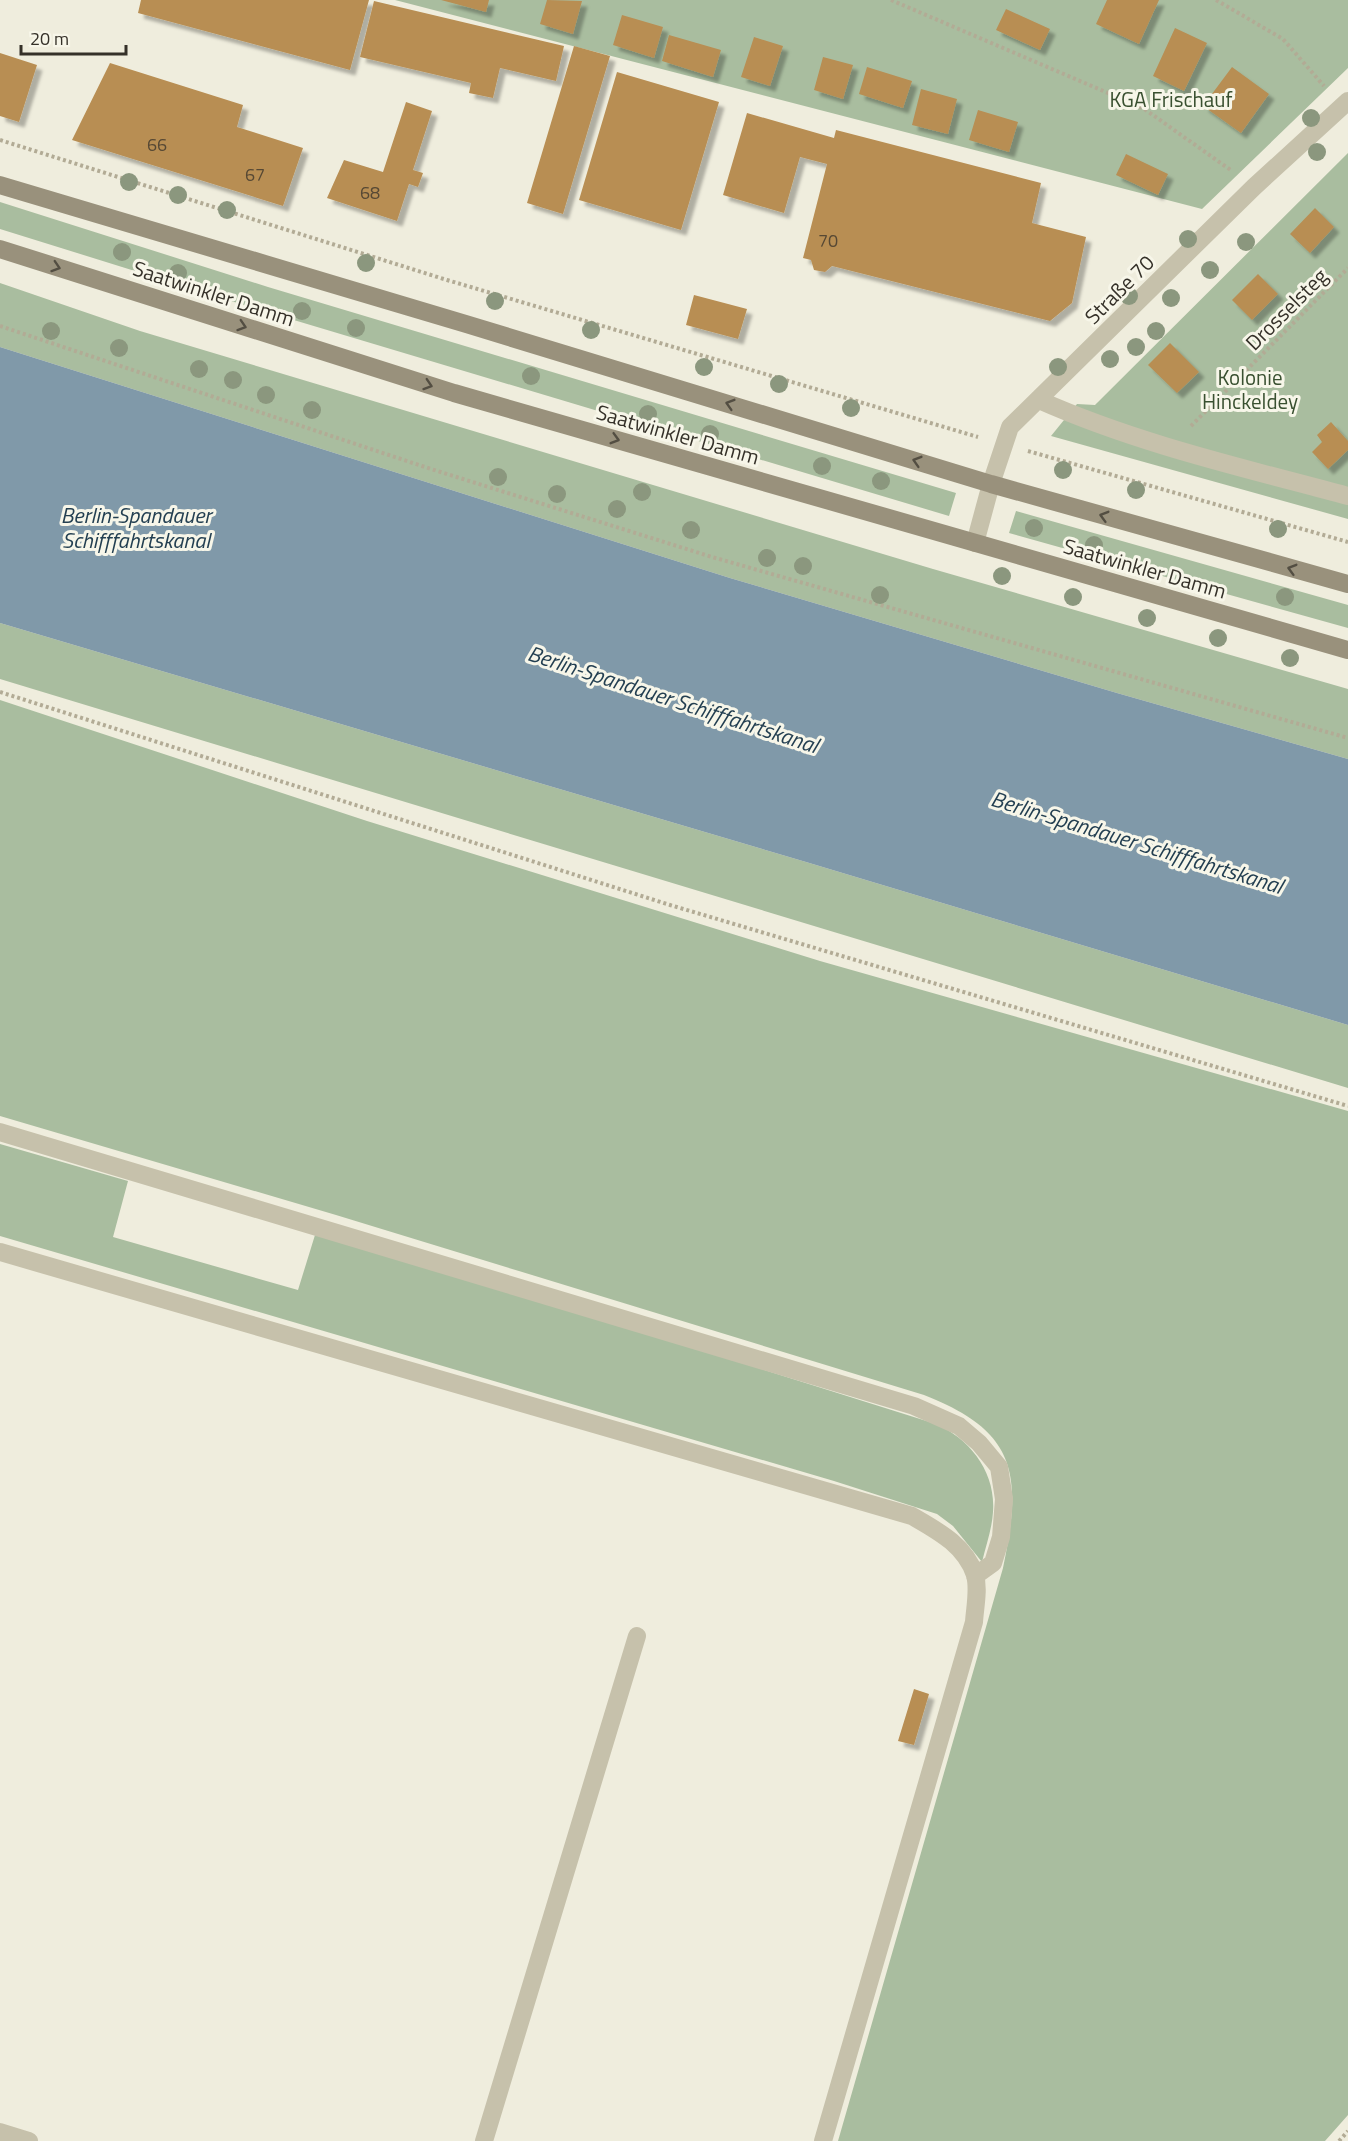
<svg xmlns="http://www.w3.org/2000/svg" width="1348" height="2141" viewBox="0 0 1348 2141" font-family="'Titillium Web',sans-serif">
<defs>
<filter id="shadow"><feDropShadow dx="5.5" dy="5.5" stdDeviation="1.5" flood-color="#0004"/></filter>
</defs>
<rect width="100%" height="100%" fill="#efeddd"/>
<path fill="#a9bd9f" d="M395,0H1348V68L1202,209Z
M1348,153V519L1051,436L1077,404L1095,405Z
M0,202L268,287L956,493L949,516L257,309L0,229Z
M0,283L140,331L933,569L1348,689V759L1117,693L730,578L0,347Z
M1016,511L1348,605V628L1009,533Z
M0,623L806,862L1348,1025V1088L0,679Z
M0,700L367,821L820,961L1348,1111V2115L1325,2141H838L1003,1568C1022,1476 1019,1432 924,1395L336,1215L0,1116Z
M0,1144L128,1181L113,1237L298,1290L315,1235L685,1345L936,1424C970,1439 996,1472 993,1512C992,1529 986,1545 982,1562L953,1526L937,1514L834,1481L0,1236Z"/>
<path fill="#8099a9" d="M0,347L730,578L1117,693L1348,759V1025L806,862L0,623Z"/>
<path fill="#b88e53" filter="url(#shadow)" d="M141,0H369L350,70L138,13Z
M441,0H489L486,12Z
M547,0L582,1L573,34L540,24Z
M1107,0H1159L1139,44L1096,24Z
M374,1L564,46L556,81L500,68L493,98L469,93L471,83L360,57Z
M1006,9L1050,29L1040,50L996,30Z
M622,15L663,27L654,58L613,45Z
M1175,28L1207,43L1184,91L1153,76Z
M669,35L721,50L713,77L662,61Z
M754,37L783,46L770,86L741,77Z
M574,46L610,56L563,214L527,203Z
M0,53L37,65L19,122L0,116Z
M823,57L853,65L843,99L814,90Z
M110,63L243,105L237,127L303,148L283,206L72,140Z
M867,67L912,81L903,108L859,94Z
M1232,67L1269,94L1241,133L1203,106Z
M617,72L719,102L681,230L579,200Z
M921,89L957,99L948,134L912,125Z
M406,102L432,111L413,170L423,173L418,187L409,184L397,221L327,198L344,160L383,172Z
M978,110L1018,122L1009,152L969,140Z
M747,113L834,138L836,130L1041,183L1032,223L1086,237L1072,303L1050,321L832,266L825,272L814,270L811,260L803,258L827,164L800,157L784,213L723,195Z
M1126,154L1168,174L1158,195L1116,175Z
M1315,208L1334,227L1310,253L1290,234Z
M1258,274L1278,294L1252,320L1232,300Z
M694,295L747,309L738,339L686,325Z
M1170,343L1199,372L1177,393L1148,365Z
M1331,422L1348,441V450L1328,469L1312,452L1322,442L1317,435Z
M914,1689L929,1694L914,1745L898,1741Z"/>
<g fill="none" stroke-linecap="round" stroke-linejoin="round">
<path stroke="#b2ab95" stroke-width="4" stroke-dasharray="3 3" stroke-linecap="butt" d="M891,0L1143,108L1232,171
M1216,0L1283,39L1324,86
M0,140L447,280L978,437
M0,326L431,469L712,557L1348,738
M1191,426L1348,268
M1028,451L1348,542
M0,692L670,905L1348,1106
M1339,2141L1348,2131"/>
<path stroke="#c6c1ab" stroke-width="18" d="M1039,400C1138,444 1244,468 1348,496
M975,543L991,484L1010,427L1254,187L1348,101
M0,1132L914,1406L959,1426L979,1443L999,1467L1004,1499L1001,1537L993,1563L975,1576
M0,1252L912,1516C938,1531 965,1545 975,1575C979,1589 975,1607 974,1622L823,2141
M0,2132L29,2141
M484,2141L637,1636"/>
<path stroke="#99917c" stroke-width="18" d="M0,185L466,324L991,484L1348,584
M0,249L454,393L1348,650"/>
</g>
<g fill="#8b977e">
<circle cx="1311" cy="118" r="9"/>
<circle cx="1317" cy="152" r="9"/>
<circle cx="129" cy="182" r="9"/>
<circle cx="178" cy="195" r="9"/>
<circle cx="227" cy="210" r="9"/>
<circle cx="1188" cy="239" r="9"/>
<circle cx="1246" cy="242" r="9"/>
<circle cx="122" cy="252" r="9"/>
<circle cx="366" cy="263" r="9"/>
<circle cx="1210" cy="270" r="9"/>
<circle cx="178" cy="273" r="9"/>
<circle cx="1129" cy="296" r="9"/>
<circle cx="1171" cy="298" r="9"/>
<circle cx="495" cy="301" r="9"/>
<circle cx="302" cy="311" r="9"/>
<circle cx="356" cy="328" r="9"/>
<circle cx="591" cy="330" r="9"/>
<circle cx="51" cy="331" r="9"/>
<circle cx="1156" cy="331" r="9"/>
<circle cx="1136" cy="347" r="9"/>
<circle cx="119" cy="348" r="9"/>
<circle cx="1110" cy="359" r="9"/>
<circle cx="704" cy="367" r="9"/>
<circle cx="1058" cy="367" r="9"/>
<circle cx="199" cy="369" r="9"/>
<circle cx="531" cy="376" r="9"/>
<circle cx="233" cy="380" r="9"/>
<circle cx="779" cy="384" r="9"/>
<circle cx="266" cy="395" r="9"/>
<circle cx="851" cy="408" r="9"/>
<circle cx="312" cy="410" r="9"/>
<circle cx="648" cy="414" r="9"/>
<circle cx="710" cy="434" r="9"/>
<circle cx="822" cy="466" r="9"/>
<circle cx="1063" cy="470" r="9"/>
<circle cx="498" cy="477" r="9"/>
<circle cx="881" cy="481" r="9"/>
<circle cx="1136" cy="490" r="9"/>
<circle cx="642" cy="492" r="9"/>
<circle cx="557" cy="494" r="9"/>
<circle cx="617" cy="509" r="9"/>
<circle cx="1034" cy="528" r="9"/>
<circle cx="1278" cy="529" r="9"/>
<circle cx="691" cy="530" r="9"/>
<circle cx="1094" cy="545" r="9"/>
<circle cx="767" cy="558" r="9"/>
<circle cx="803" cy="566" r="9"/>
<circle cx="1002" cy="576" r="9"/>
<circle cx="880" cy="595" r="9"/>
<circle cx="1073" cy="597" r="9"/>
<circle cx="1285" cy="597" r="9"/>
<circle cx="1147" cy="618" r="9"/>
<circle cx="1218" cy="638" r="9"/>
<circle cx="1290" cy="658" r="9"/>
</g>
<defs><path id="oneway-chevron" d="M-2-3.5L2.5 0L-2 3.5" fill="none" stroke-width="1.6" stroke-linecap="round" stroke-linejoin="round" transform="scale(1.5)"/></defs>
<g stroke="#534e42">
<use href="#oneway-chevron" transform="translate(56 267) rotate(18)"/>
<use href="#oneway-chevron" transform="translate(242 326) rotate(18)"/>
<use href="#oneway-chevron" transform="translate(428 385) rotate(18)"/>
<use href="#oneway-chevron" transform="translate(730 404) rotate(-163)"/>
<use href="#oneway-chevron" transform="translate(615 439) rotate(16)"/>
<use href="#oneway-chevron" transform="translate(917 461) rotate(-163)"/>
<use href="#oneway-chevron" transform="translate(1104 516) rotate(-164)"/>
<use href="#oneway-chevron" transform="translate(1292 569) rotate(-164)"/>
</g>
<g text-anchor="middle" dominant-baseline="central" stroke-width="6" stroke-linejoin="round" paint-order="stroke">
<g font-size="18" fill="#564834">
<text x="157" y="144">66</text>
<text x="255" y="174">67</text>
<text x="370" y="192">68</text>
<text x="828" y="240">70</text>
</g>
<g font-size="21" fill="#395030" stroke="#f7f6e9">
<text x="1171" y="99">KGA Frischauf</text>
<text x="1250" y="377">Kolonie<tspan x="1250" dy="24">Hinckeldey</tspan></text>
</g>
<g font-size="21" fill="#353129" stroke="#f7f6e9">
<text transform="translate(1119 289) rotate(-45)">Straße 70</text>
<text transform="translate(214 293) rotate(18)">Saatwinkler Damm</text>
<text transform="translate(1286 309) rotate(-45)">Drosselsteg</text>
<text transform="translate(678 434) rotate(16)">Saatwinkler Damm</text>
<text transform="translate(1145 568) rotate(16)">Saatwinkler Damm</text>
</g>
<g font-size="22" font-style="italic" fill="#233f51" stroke="#f7f6e9">
<text x="136" y="515">Berlin-Spandauer<tspan x="136" dy="25">Schifffahrtskanal</tspan></text>
<text transform="translate(673 699) rotate(18)">Berlin-Spandauer Schifffahrtskanal</text>
<text transform="translate(1137 842) rotate(17)">Berlin-Spandauer Schifffahrtskanal</text>
</g>
</g>
<path d="M21 45v9h105v-9" fill="none" stroke="#353129" stroke-width="3"/>
<text x="30" y="45" font-size="18" fill="#353129" stroke="#f7f6e9" stroke-width="4.5" paint-order="stroke">20 m</text>
</svg>
